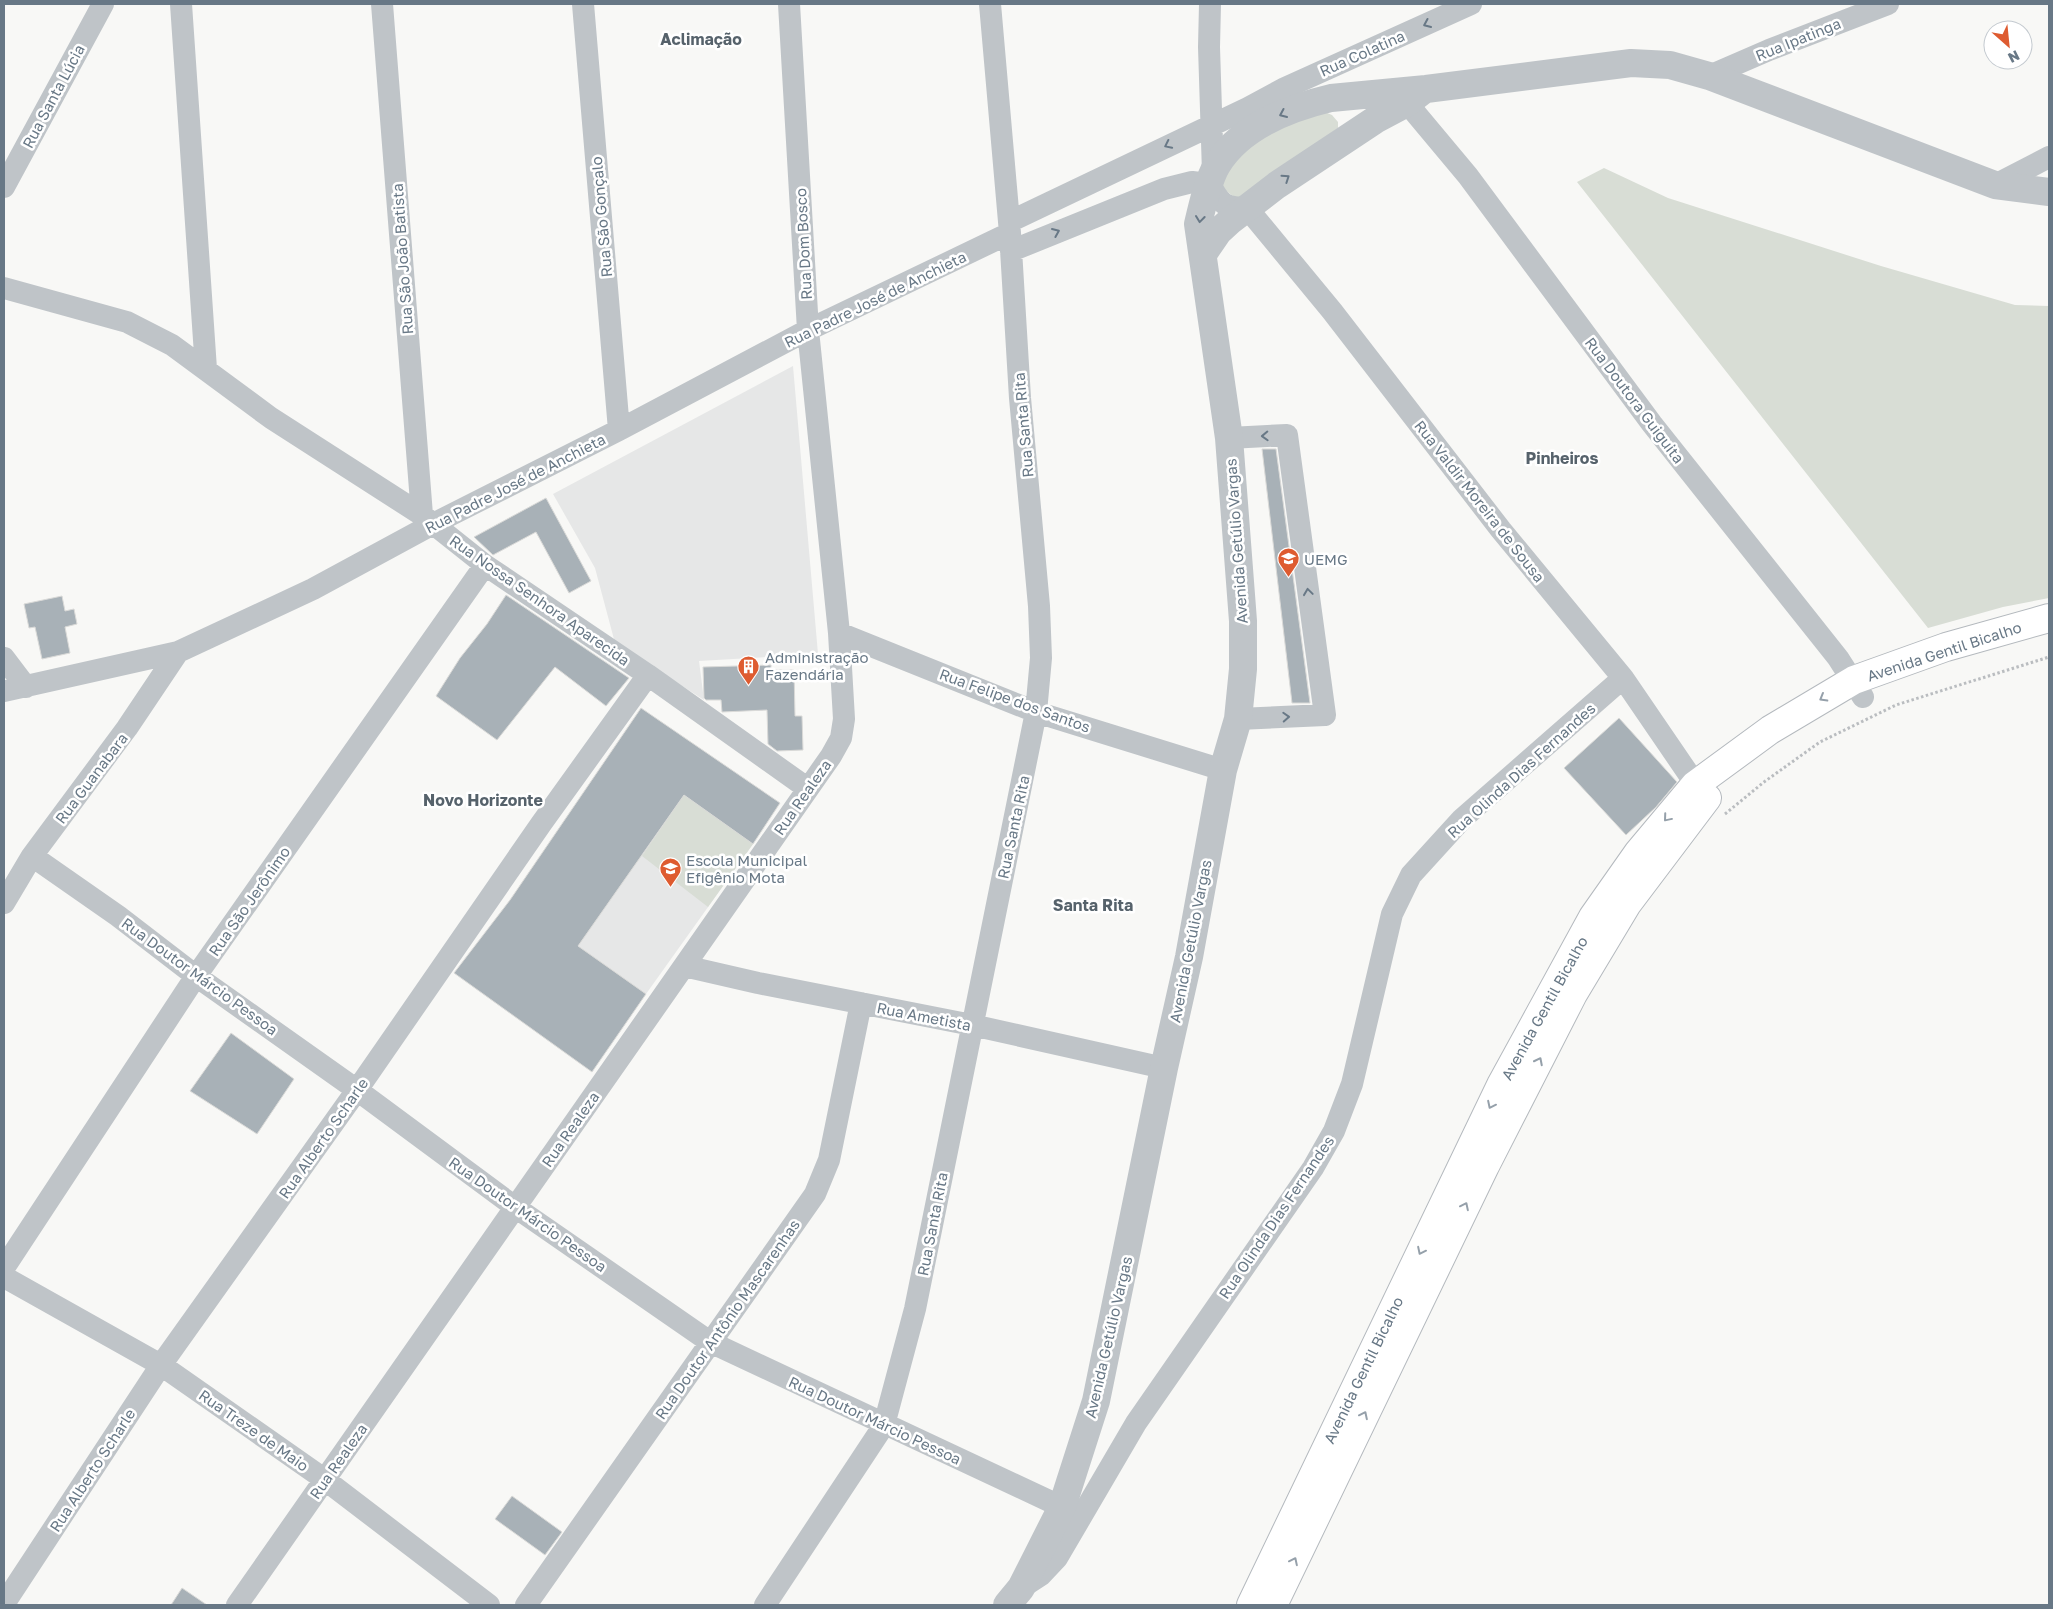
<svg xmlns="http://www.w3.org/2000/svg" width="2053" height="1609" viewBox="0 0 2053 1609" font-family="'Golos Text',sans-serif">
<rect width="100%" height="100%" fill="#f8f8f6"/>
<path fill="#e6e7e7" d="M793,366L818,654L699,661L704,700L615,643L595,568L553,494Z
M684,795L753,844L646,994L578,946Z"/>
<path fill="#d8ddd5" d="M1325,112L1332,115L1338,122V128L1238,200L1220,186L1222,170L1266,132Z
M1604,168L1668,198L1881,266L2015,305L2049,306V598L2003,607L1928,628L1577,182Z
M684,795L753,844L708,907L642,856Z"/>
<path fill="#a8b1b7" stroke="#dadad8" d="M1262,449H1276L1310,703H1292Z
M546,498L591,581L569,593L536,532L493,555L474,537Z
M506,595L629,678L606,706L555,667L497,740L436,696L460,658L487,624Z
M62,596L65,611L74,609L77,624L65,627L70,653L42,659L35,627L29,628L24,604Z
M771,665V670H794L795,716H802L803,750L777,751L768,744L767,710L722,712L721,700H706L704,698L703,667Z
M641,708L780,803L753,844L684,795L578,946L646,994L592,1072L454,973L510,900Z
M1619,718L1677,782L1656,807L1626,835L1564,768Z
M231,1033L294,1079L257,1134L190,1091Z
M512,1496L562,1532L545,1555L495,1519Z
M182,1588L207,1605H171Z"/>
<g fill="none" stroke-linecap="round" stroke-linejoin="round">
<defs>
<path id="secondary" d="M1251,1605L1501,1085L1593,917L1638,853L1695,785L1770,730L1854,680L1946,647L2049,618
M1273,1605L1485,1166L1573,994L1627,904L1707,798"/>
</defs>
<use href="#secondary" stroke="#b4b9be" stroke-width="30"/>
<path stroke="#babdc0" stroke-width="3" stroke-dasharray="2.5 2.5" stroke-linecap="butt" d="M1725,814L1764,782L1820,742L1896,705L2049,657"/>
<path stroke="#bfc4c8" stroke-width="22" d="M181,4L206,369
M382,4L422,515
M583,4L619,430
M1210,4L1209,47L1213,173
M1709,76L1769,50L1888,4
M1398,90L1407,103L1468,176L1652,424L1838,658L1863,697
M1995,185L2049,157
M4,187L103,4
M1009,222L1248,108L1285,88L1471,4
M1011,251L1164,189L1192,182L1210,184C1220,204 1225,208 1247,208L1332,311L1501,530L1623,678L1705,798
M4,288L127,322L172,345L271,418L422,515L485,565L648,675L807,788
M1229,438L1287,435L1325,715L1238,719
M839,633L1036,712L1223,770
M4,658L26,687
M4,691L178,652L313,589L433,524L619,430L808,330L1010,233
M32,856L118,916L196,976L357,1090L515,1207L710,1342L1062,1507
M4,903L32,856L127,728L178,652
M684,966L758,983L972,1025L1164,1068
M4,1268L196,976L485,565
M4,1277L161,1365L324,1479L489,1605
M1021,1588L1041,1575L1057,1558L1136,1423L1313,1168L1334,1131L1352,1084L1392,914L1411,875L1462,819L1623,678
M4,1604L161,1365L357,1090L541,824L648,675
M237,1605L831,756L841,738L844,719L839,633L808,330L789,4
M526,1605L815,1194L829,1160L861,1003
M765,1605L884,1425L915,1309L1036,712L1041,658L1039,606L1020,398L1010,233L990,4"/>
<path stroke="#bfc4c8" stroke-width="28" d="M1203,254L1218,232L1230,221L1277,185L1375,120L1407,103L1425,89
M1007,1605L1021,1588L1062,1507L1096,1401L1164,1068L1189,957L1223,770L1238,719L1243,669V621L1229,438L1198,224C1202,207 1208,180 1217,165C1240,127 1289,108 1331,98L1426,89L1631,63L1670,65L1709,76L1995,185L2049,192"/>
<use href="#secondary" stroke="#fff" stroke-width="28"/>
</g>
<defs><path id="oneway-chevron" d="M-2-3.5L2.5 0L-2 3.5" fill="none" stroke-width="1.6" stroke-linecap="round" stroke-linejoin="round" transform="scale(1.25)"/></defs>
<g stroke="#687886">
<use href="#oneway-chevron" transform="translate(1427 24) rotate(156)"/>
<use href="#oneway-chevron" transform="translate(1283 114) rotate(156)"/>
<use href="#oneway-chevron" transform="translate(1168 145) rotate(154)"/>
<use href="#oneway-chevron" transform="translate(1286 178) rotate(-34)"/>
<use href="#oneway-chevron" transform="translate(1200 219) rotate(97)"/>
<use href="#oneway-chevron" transform="translate(1056 232) rotate(-23)"/>
<use href="#oneway-chevron" transform="translate(1265 436) rotate(178)"/>
<use href="#oneway-chevron" transform="translate(1308 592) rotate(-98)"/>
<use href="#oneway-chevron" transform="translate(1286 717) rotate(-3)"/>
</g>
<g stroke="#95a0aa">
<use href="#oneway-chevron" transform="translate(1823 698) rotate(150)"/>
<use href="#oneway-chevron" transform="translate(1667 818) rotate(130)"/>
<use href="#oneway-chevron" transform="translate(1539 1061) rotate(-63)"/>
<use href="#oneway-chevron" transform="translate(1491 1105) rotate(116)"/>
<use href="#oneway-chevron" transform="translate(1465 1206) rotate(-64)"/>
<use href="#oneway-chevron" transform="translate(1421 1251) rotate(116)"/>
<use href="#oneway-chevron" transform="translate(1364 1415) rotate(-64)"/>
<use href="#oneway-chevron" transform="translate(1294 1561) rotate(-64)"/>
</g>
<defs>
<symbol id="university-pin" viewBox="-11 -11 22 30"><path d="M0 17L-7.5 6A9.5 9.5 0 1 1 7.5 6Z" fill="#de5b30" stroke="#fff"/><path d="M0-5L7-2L0 1L-7-2ZM-4 1L0 2.5L4 1V4Q0 6-4 4Z" fill="#fff"/></symbol>
<symbol id="building-pin" viewBox="-11 -11 22 30"><path d="M0 17L-7.5 6A9.5 9.5 0 1 1 7.5 6Z" fill="#de5b30" stroke="#fff"/><path d="M-4-6H4V6H1V3H-1V6H-4ZM-2.5-4.3h1.7v1.8h-1.7ZM.8-4.3h1.7v1.8H.8ZM-2.5-1h1.7V.8h-1.7ZM.8-1h1.7V.8H.8Z" fill="#fff"/></symbol>
<symbol id="school-pin" viewBox="-11 -11 22 30"><path d="M0 17L-7.5 6A9.5 9.5 0 1 1 7.5 6Z" fill="#de5b30" stroke="#fff"/><path d="M0-5L7-2L0 1L-7-2ZM-4 1L0 2.5L4 1V4Q0 6-4 4Z" fill="#fff"/></symbol>
</defs>
<g fill-rule="evenodd">
<use href="#university-pin" x="1276" y="546" width="25" height="34"/>
<use href="#building-pin" x="736" y="654" width="25" height="34"/>
<use href="#school-pin" x="658" y="856" width="25" height="34"/>
</g>
<g text-anchor="middle" dominant-baseline="central" stroke-width="5" stroke-linejoin="round" paint-order="stroke">
<g font-size="15" fill="#687886" stroke="#fff">
<text transform="translate(1798 39) rotate(-22)">Rua Ipatinga</text>
<text transform="translate(1362 53) rotate(-24)">Rua Colatina</text>
<text transform="translate(53 96) rotate(-62)">Rua Santa Lúcia</text>
<text transform="translate(601 217) rotate(-95)">Rua São Gonçalo</text>
<text transform="translate(803 244) rotate(-93)">Rua Dom Bosco</text>
<text transform="translate(402 259) rotate(-94)">Rua São João Batista</text>
<text transform="translate(875 299) rotate(-26)">Rua Padre José de Anchieta</text>
<text transform="translate(1635 400) rotate(53)">Rua Doutora Guiguita</text>
<text transform="translate(1023 425) rotate(-95)">Rua Santa Rita</text>
<text transform="translate(515 483) rotate(-27)">Rua Padre José de Anchieta</text>
<text transform="translate(1480 501) rotate(52)">Rua Valdir Moreira de Sousa</text>
<text transform="translate(1236 541) rotate(-94)">Avenida Getúlio Vargas</text>
<text transform="translate(540 600) rotate(35)">Rua Nossa Senhora Aparecida</text>
<text transform="translate(1944 651) rotate(-18)">Avenida Gentil Bicalho</text>
<text transform="translate(1015 700) rotate(20)">Rua Felipe dos Santos</text>
<text transform="translate(1521 770) rotate(-42)">Rua Olinda Dias Fernandes</text>
<text transform="translate(91 778) rotate(-53)">Rua Guanabara</text>
<text transform="translate(802 797) rotate(-55)">Rua Realeza</text>
<text transform="translate(1013 827) rotate(-78)">Rua Santa Rita</text>
<text transform="translate(249 901) rotate(-55)">Rua São Jerônimo</text>
<text transform="translate(1190 941) rotate(-79)">Avenida Getúlio Vargas</text>
<text transform="translate(200 976) rotate(36)">Rua Doutor Márcio Pessoa</text>
<text transform="translate(1544 1008) rotate(-61)">Avenida Gentil Bicalho</text>
<text transform="translate(924 1016) rotate(11)">Rua Ametista</text>
<text transform="translate(570 1129) rotate(-55)">Rua Realeza</text>
<text transform="translate(323 1138) rotate(-55)">Rua Alberto Scharle</text>
<text transform="translate(528 1214) rotate(35)">Rua Doutor Márcio Pessoa</text>
<text transform="translate(1276 1217) rotate(-56)">Rua Olinda Dias Fernandes</text>
<text transform="translate(932 1224) rotate(-79)">Rua Santa Rita</text>
<text transform="translate(727 1319) rotate(-55)">Rua Doutor Antônio Mascarenhas</text>
<text transform="translate(1108 1337) rotate(-77)">Avenida Getúlio Vargas</text>
<text transform="translate(1363 1370) rotate(-64)">Avenida Gentil Bicalho</text>
<text transform="translate(875 1420) rotate(25)">Rua Doutor Márcio Pessoa</text>
<text transform="translate(254 1430) rotate(35)">Rua Treze de Maio</text>
<text transform="translate(338 1461) rotate(-55)">Rua Realeza</text>
<text transform="translate(92 1470) rotate(-57)">Rua Alberto Scharle</text>
</g>
<g font-size="15" fill="#687886" stroke="#fff" text-anchor="start">
<text x="1304" y="559">UEMG</text>
<text x="765" y="657">Administração<tspan x="765" dy="17">Fazendária</tspan></text>
<text x="686" y="860">Escola Municipal<tspan x="686" dy="17">Efigênio Mota</tspan></text>
</g>
<g font-size="16" font-weight="bold" fill="#56626b" stroke="#fff">
<text x="701" y="39">Aclimação</text>
<text x="1562" y="458">Pinheiros</text>
<text x="483" y="800">Novo Horizonte</text>
<text x="1093" y="905">Santa Rita</text>
</g>
</g>
<rect width="2053" height="1609" fill="none" stroke="#687886" stroke-width="10"/>
<g transform="translate(2008 45) rotate(153)"><circle r="24" fill="#ffffff" stroke="#c3c9cf"/>
<path d="M0-4L9 19L0 12L-9 19Z" fill="#de5b30"/>
<text y="-8" font-size="14" font-weight="bold" text-anchor="middle" fill="#687886">N</text>
</g>
</svg>
